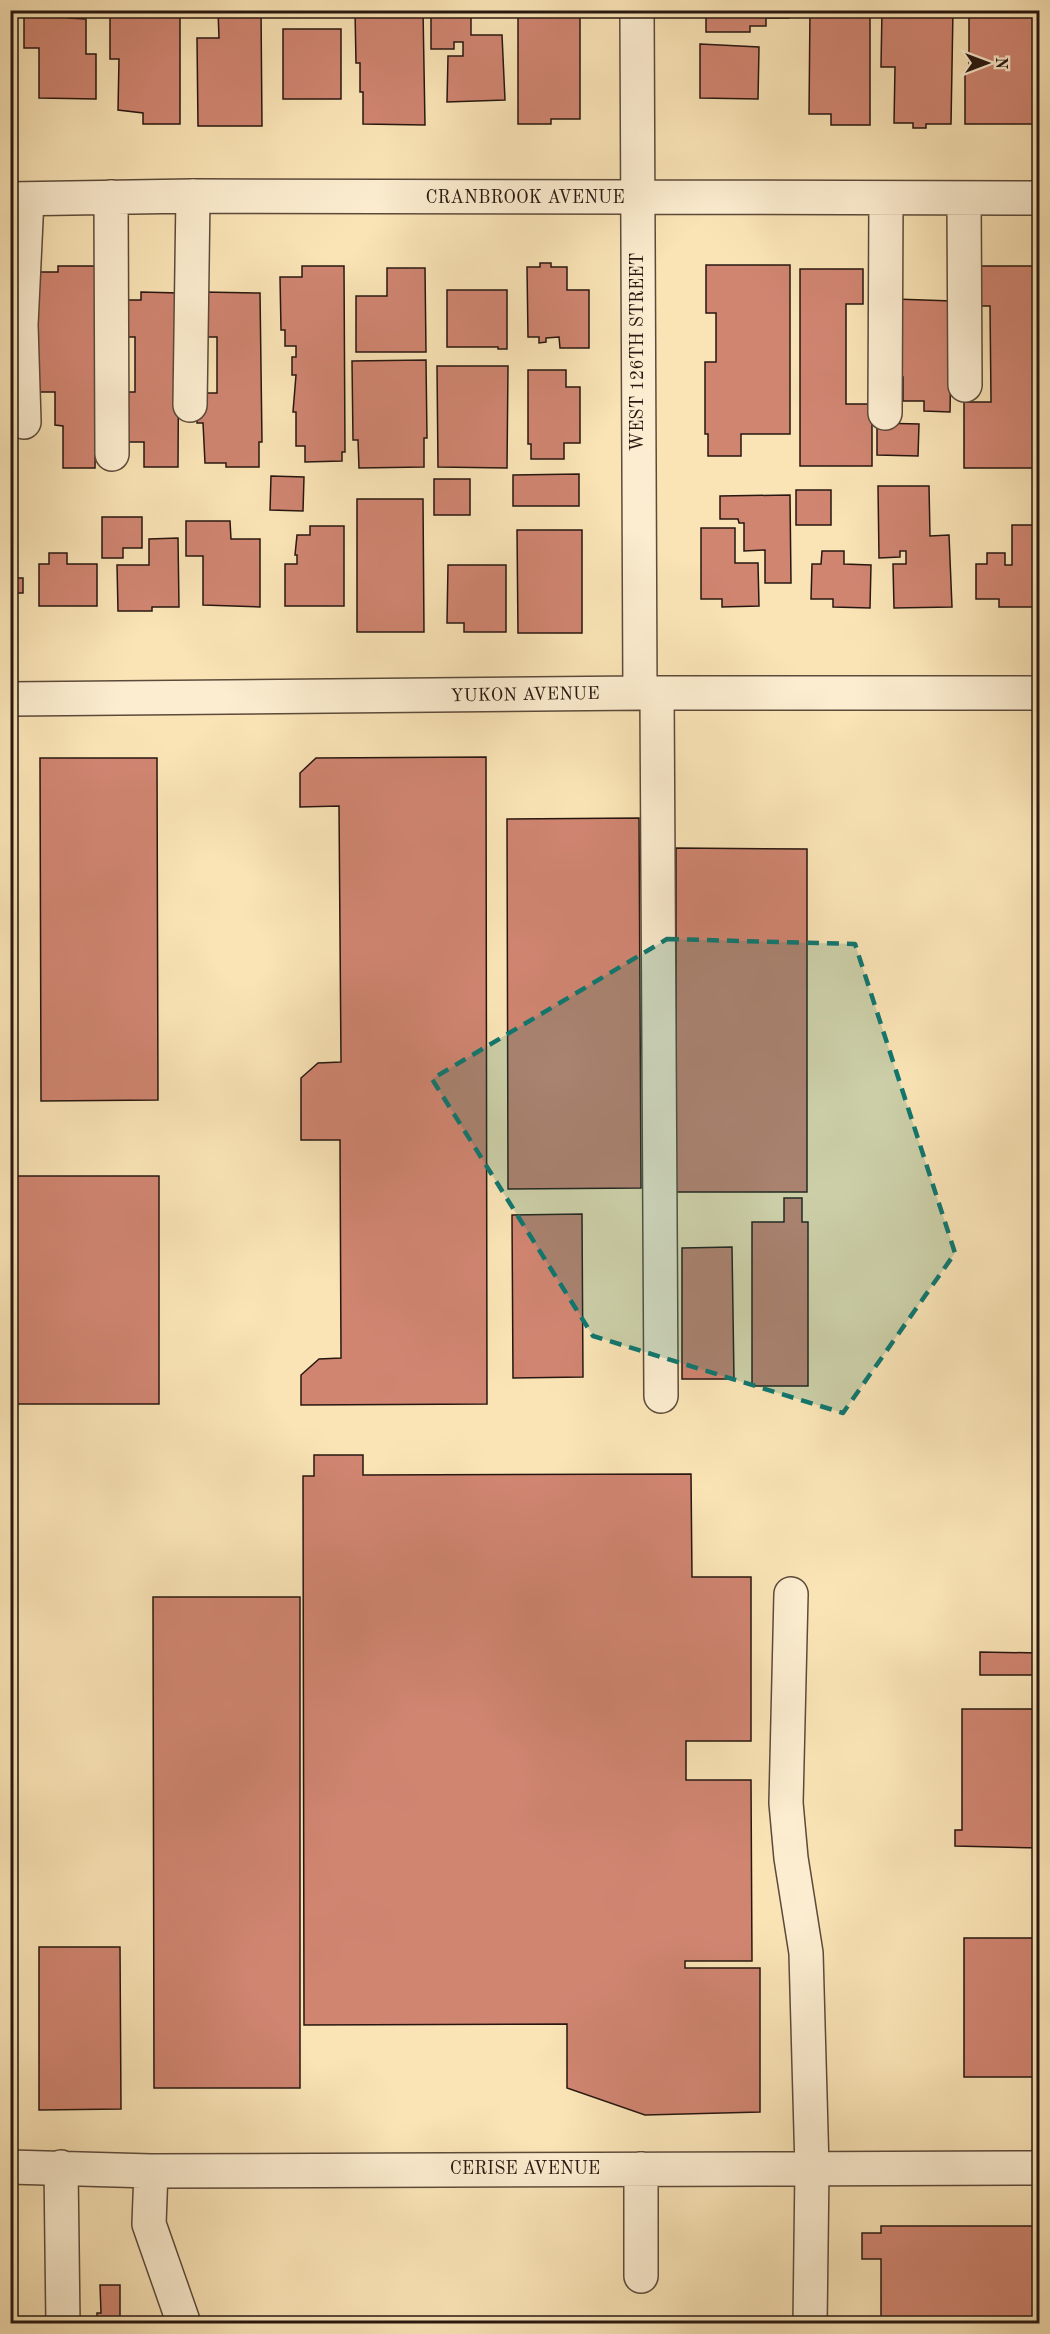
<svg xmlns="http://www.w3.org/2000/svg" width="1050" height="2334" viewBox="0 0 1050 2334" font-family="'Old Standard TT',serif">
<rect width="100%" height="100%" fill="#fae4b6"/>
<filter id="stains"><feTurbulence type="fractalNoise" baseFrequency=".00333" numOctaves="4"/><feColorMatrix values="0 0 0 0 .2 0 0 0 0 .09 0 0 0 0 .02 0 0 0 .5 -.17"/></filter>
<radialGradient id="worn" r=".72"><stop offset=".6" stop-color="#630" stop-opacity="0"/><stop offset="1" stop-color="#630" stop-opacity=".3"/></radialGradient>
<path fill="#d08571" stroke="#271710" stroke-width="1.5" d="M10,10H15V126H10Z
M110,10H180V124H143V113L118,110L119,59H110Z
M218,10H261L262,126H198L197,38H219Z
M355,10H423L425,125L363,124V92H360V63H356Z
M431,10H471V35H502L505,100L447,102L448,56H463V42H454V49H431Z
M518,10H580V119H551V124H518Z
M706,10H789V18H766V26H750V32H706Z
M810,10H870V125H831V114H809Z
M882,10H953L951,124H926V128H913V123H894L895,67H881Z
M969,10H1036V124H965V71H969Z
M24,14H68V18L86,19V54H96V99L39,98V48H24Z
M283,29H341V99H283Z
M700,44L759,47L758,99L700,98Z
M540,263H551V267H567V290H589V348H560L559,337L546,338V342L539,343V337H528L527,267H540Z
M706,265H790V434H741V456H708V434H705V362H716V313H706Z
M58,266H98L95,468H63V426L55,425V392H31L28,272H58Z
M302,266H344L345,452H342V461L305,462V446H296V412H293L296,375H292V357H296V346H285V330H281L280,277H302Z
M972,266H1035V468H964V402H991L990,306H972Z
M387,268H425L426,352H356V296H387Z
M800,269H863V304H846V404H872V466H800Z
M447,290H507V349H498V347H447Z
M141,292L179,293L178,467H144V442H120L121,392H135V337H119L120,300H141Z
M203,292L260,293L262,442H259V467H226V463H205L203,423H197V410L203,393H217V337H203Z
M895,299L952,301L950,412L924,411V401H903V377L893,376Z
M426,360L427,438H424V467L359,468L358,440H353L352,361Z
M437,366H508L507,468L438,467Z
M528,370H566V387H580V443H564V459H531V444H528Z
M877,423L919,424L918,456L877,455Z
M10,438H15L16,467H10Z
M579,474V506H513V475Z
M271,476L304,477L303,511L270,510Z
M434,479H470V515H434Z
M878,486H929L930,536L949,535L952,607L894,608L893,564H906V551H900V557L879,558Z
M796,490H831V525H796Z
M790,495L791,583H765V550L744,551V523H739L738,519H720V496Z
M357,499H423L424,632H357Z
M102,517H142V548H123V558H102Z
M186,521H230L231,539H260V607L203,605V556H186Z
M1012,525H1034L1033,607H999V599H976V564H987V553H1005V565H1012Z
M310,526H344V606H285V564H297V555H295L297,535H310Z
M701,528H735V563H758L759,606L722,607V599H701Z
M517,530H582V633H518Z
M178,538L179,607H152V611H118L117,565H149V539Z
M822,551H844V564L871,565L870,608L833,607V599H811L812,564H821Z
M49,553H67V564H97V606H39V564H49Z
M10,563H15V578H23V593H14L15,605L10,606Z
M448,565H506V632H464V623H447Z
M486,757L487,1404L301,1405V1375L319,1359L341,1358L340,1140H301V1078L318,1063L341,1062L339,806L300,807V773L316,758Z
M40,758H157L158,1100L41,1101Z
M639,818L641,1188L508,1189L507,819Z
M676,848L807,849V1192H676Z
M10,1176H159V1404H10Z
M784,1198H802V1222H808V1386H752V1222H784Z
M582,1214L583,1377L513,1378L512,1215Z
M732,1247L734,1379H682V1248Z
M314,1455H363V1475L691,1474L692,1577H751V1741H686V1780H751L752,1961H685V1968H760V2112L645,2115L567,2088V2024L304,2025L303,1476H314Z
M153,1597H300V2088H154Z
M980,1652L1040,1653V1675H980Z
M962,1709H1040V1848L955,1846V1830H962Z
M964,1938H1040V2077H964Z
M39,1947H120L121,2109L39,2110Z
M881,2226H1040V2324H881V2259H862V2233H881Z
M100,2285H120V2324H97V2313H101Z
M10,2313H16V2324H10Z"/>
<g fill="none" stroke-linecap="round" stroke-linejoin="round">
<defs>
<path id="minor" d="M637,10L640,693
M111,197L112,454
M964,198L965,385
M10,199L193,196L1040,198
M190,405L193,196
M885,413L886,198
M24,422L21,325L27,199
M657,693L661,1396
M10,699L640,693H1040
M791,1594L786,1803L791,1858L806,1953L812,2168L810,2324
M10,2167L151,2171L1040,2168
M61,2167L63,2324
M641,2169V2276
M151,2171L149,2224L184,2324"/>
</defs>
<use href="#minor" stroke="#5c4a3a" stroke-width="36"/>
<use href="#minor" stroke="#fcedd0" stroke-width="33"/>
</g>
<path fill="#0f766e" fill-opacity="0.2" stroke="#0f766e" stroke-width="4.5" stroke-dasharray="12 8" stroke-linejoin="round" d="M667,939L855,944L955,1253L843,1413L593,1336L432,1079Z"/>
<g text-anchor="middle" dominant-baseline="central" stroke-width="6" stroke-linejoin="round" paint-order="stroke">
<g font-size="18" fill="#271710" stroke="#fcedd0">
<text x="525" y="198">CRANBROOK AVENUE</text>
<text transform="translate(638 352) rotate(-90)">WEST 126TH STREET</text>
<text transform="translate(525 695) rotate(-1)">YUKON AVENUE</text>
<text x="525" y="2169">CERISE AVENUE</text>
</g>
</g>
<rect width="1050" height="2334" fill="none" stroke="#fae4b6" stroke-width="36"/>
<rect x="12" y="12" width="1026" height="2310" fill="none" stroke="#271710" stroke-width="3"/>
<rect x="18" y="18" width="1014" height="2298" fill="none" stroke="#271710" stroke-width="1.5"/>
<g transform="translate(987 63) rotate(90)" stroke="#fcedd0" stroke-width="4.5" paint-order="stroke">
<path d="M0-4.5L10 22L0 15L-10 22Z" fill="#271710"/>
<text y="-9" font-size="16" font-weight="bold" text-anchor="middle" fill="#271710">N</text>
</g>
<rect width="100%" height="100%" filter="url(#stains)"/>
<rect width="100%" height="100%" fill="url(#worn)"/>
</svg>
